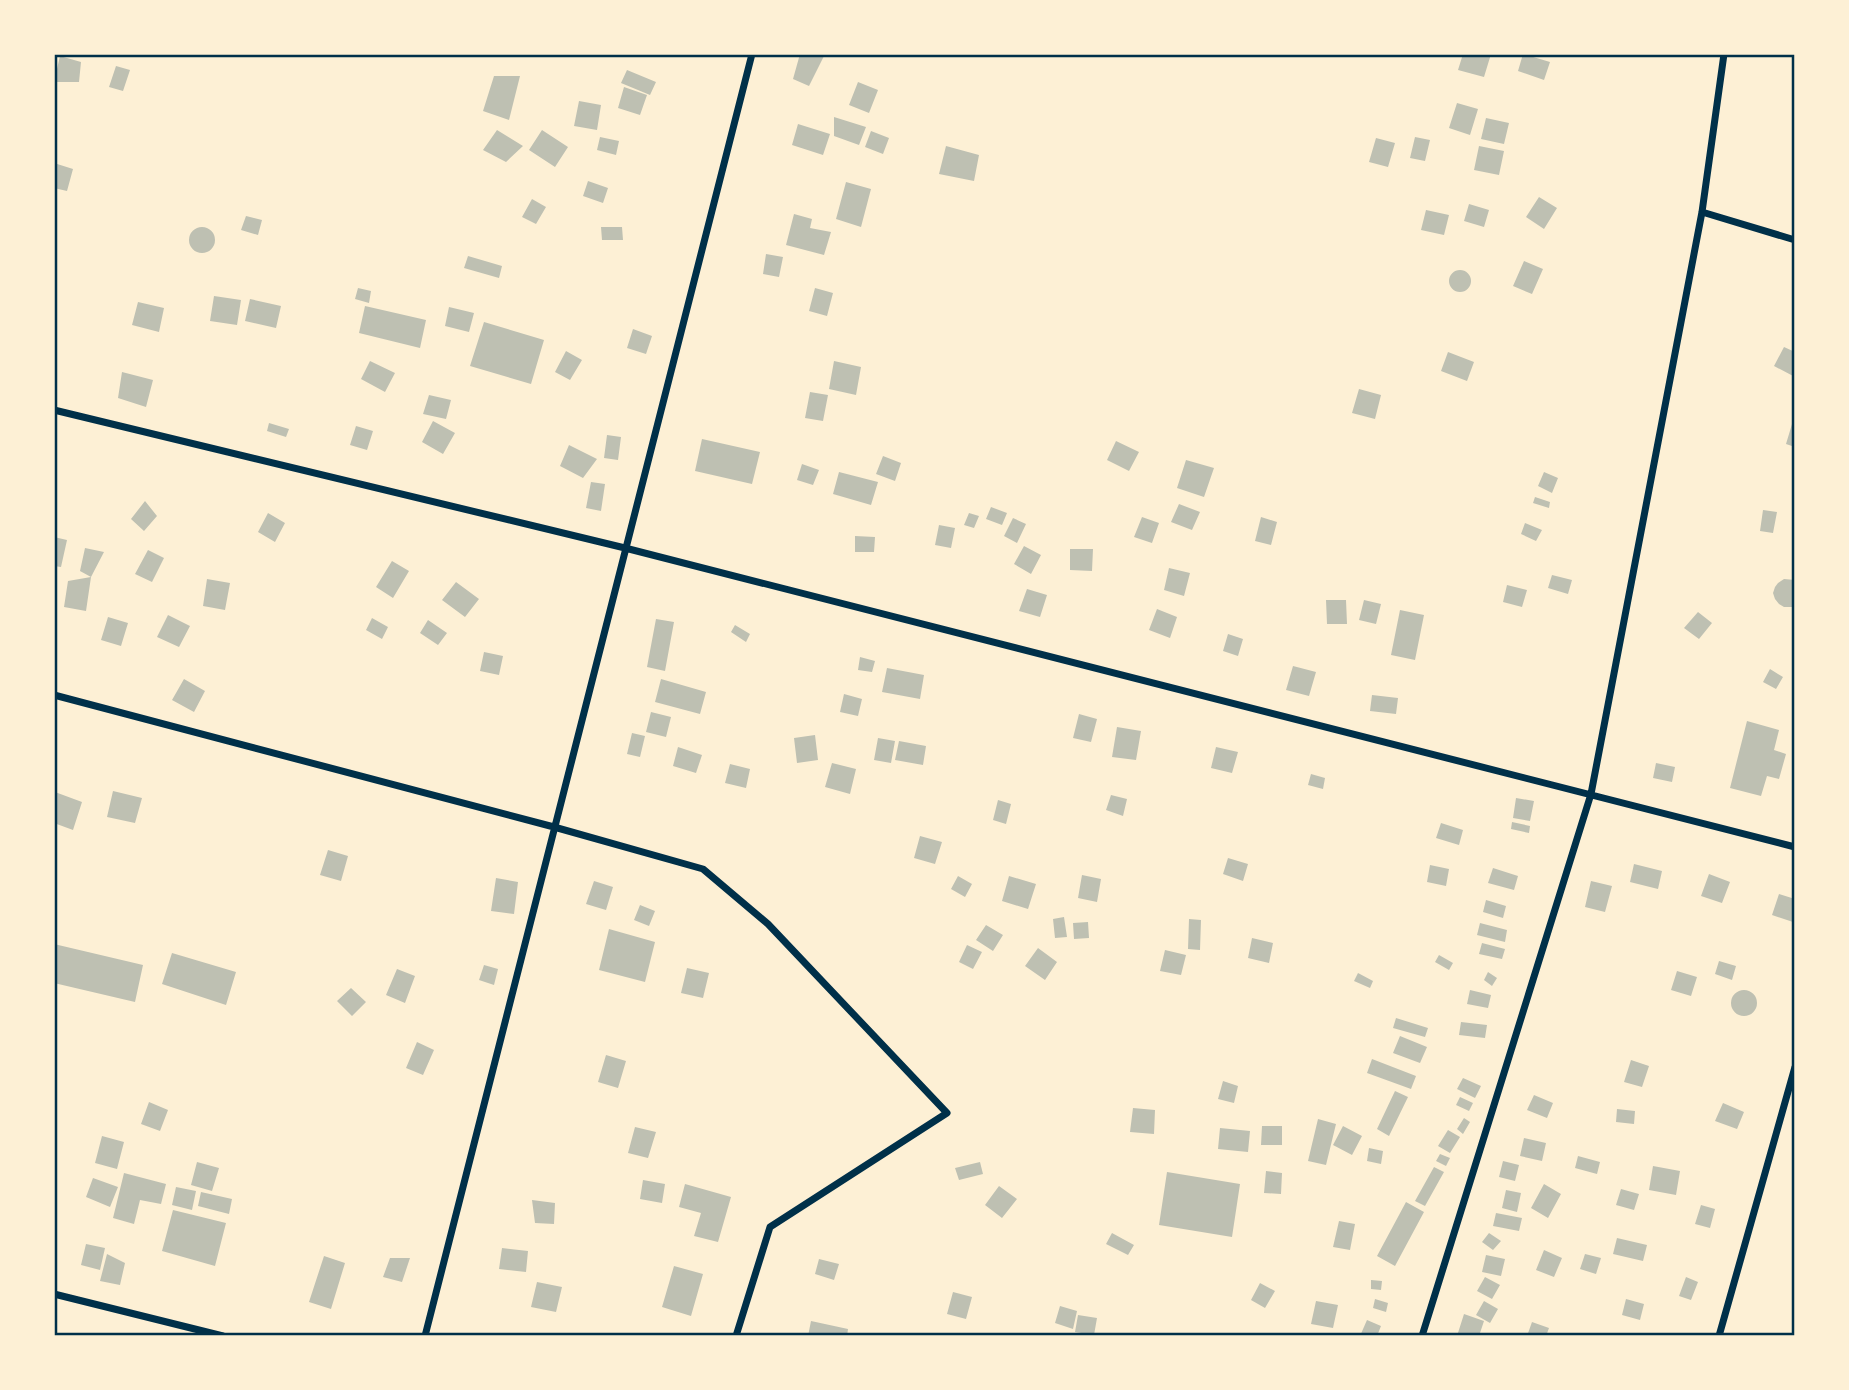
<svg xmlns="http://www.w3.org/2000/svg" width="1849" height="1390" viewBox="0 0 1849 1390" font-family="Manrope,sans-serif">
<rect width="100%" height="100%" fill="#fdf0d5"/>
<path fill="#bec0b2" d="M800,54H821L824,56L809,86L793,79Z
M1463,54H1491L1484,77L1458,70Z
M1523,54L1550,62L1544,80L1518,71Z
M60,56L81,62L79,82H54Z
M116,66L130,70L123,91L109,87Z
M627,70L656,82L650,95L621,83Z
M494,76H520L509,120L483,111Z
M858,82L878,90L869,113L849,105Z
M624,87L647,95L640,115L618,108Z
M579,101L601,105L597,130L574,126Z
M1457,103L1478,109L1470,135L1449,128Z
M834,117L866,127L859,145L834,136Z
M1486,118L1509,123L1504,144L1481,139Z
M798,124L830,134L823,155L792,145Z
M497,130L523,146L506,162L483,150Z
M542,130L568,147L555,167L529,150Z
M871,131L889,138L883,154L865,147Z
M600,137L619,141L616,155L597,150Z
M1415,137L1430,140L1425,161L1410,158Z
M1376,138L1395,143L1388,167L1369,162Z
M946,146L979,155L974,181L939,174Z
M1479,146L1504,151L1499,175L1474,170Z
M54,163L73,169L67,191L54,188Z
M588,181L608,188L603,203L583,196Z
M846,182L871,189L861,227L836,219Z
M1539,197L1557,208L1544,229L1526,217Z
M532,199L546,207L536,224L522,217Z
M1469,204L1489,210L1484,227L1464,221Z
M1426,210L1449,215L1444,235L1421,230Z
M794,214L812,219L810,228L831,232L824,255L786,245Z
M246,216L262,220L258,235L241,230Z
M601,227H622L623,240H602Z
M189 240a13 13 0 1 1 26 0a13 13 0 1 1-26 0Z
M766,254L783,257L779,277L763,274Z
M468,256L502,266L499,278L464,268Z
M1524,261L1543,269L1532,294L1513,286Z
M1449 281a11 11 0 1 1 22 0a11 11 0 1 1-22 0Z
M358,288L371,291L369,303L355,299Z
M815,288L833,293L827,316L809,311Z
M214,296L241,300L237,325L210,321Z
M250,299L281,306L276,328L245,321Z
M138,302L164,308L159,332L132,325Z
M365,306L426,320L420,348L359,333Z
M449,307L474,313L469,332L445,326Z
M484,322L544,340L531,384L470,366Z
M633,329L652,336L646,354L627,348Z
M1784,347L1795,352V377L1774,366Z
M566,351L582,360L570,380L555,372Z
M1448,352L1474,362L1467,381L1441,371Z
M370,361L395,373L385,392L361,379Z
M834,361L861,367L856,395L829,389Z
M122,372L153,380L146,407L118,398Z
M1359,389L1381,395L1375,419L1352,413Z
M810,392L828,395L823,421L805,418Z
M429,395L451,400L446,419L423,414Z
M433,421L455,433L443,454L422,442Z
M269,423L289,429L286,437L267,431Z
M1792,424L1795,425V447L1786,444Z
M356,426L373,431L367,450L350,445Z
M607,435L621,437L618,460L604,458Z
M702,439L760,452L752,484L695,471Z
M1116,441L1139,452L1129,471L1107,460Z
M569,445L597,459L583,478L560,466Z
M883,456L901,463L895,481L876,474Z
M1186,460L1214,468L1204,497L1177,488Z
M802,464L819,470L813,485L797,480Z
M839,472L878,482L871,505L833,494Z
M1544,472L1558,478L1552,493L1538,486Z
M591,482L605,484L601,511L586,508Z
M1535,497L1550,502L1549,508L1533,503Z
M145,501L157,516L144,531L131,519Z
M1179,504L1200,512L1192,530L1171,522Z
M991,507L1007,513L1002,525L986,519Z
M1763,510L1777,512L1773,533L1760,531Z
M268,513L285,523L275,542L258,532Z
M969,513L979,516L974,528L964,525Z
M1142,517L1159,523L1152,543L1134,537Z
M1261,517L1277,522L1271,545L1255,541Z
M1013,518L1026,524L1017,543L1004,536Z
M1525,523L1542,530L1536,541L1521,534Z
M939,525L955,528L951,548L935,545Z
M855,536L875,537L874,552H855Z
M54,537L67,540L61,567L54,566Z
M1024,546L1041,555L1031,574L1014,564Z
M85,548L104,552L91,577L86,611L64,607L68,581L91,577L80,571Z
M1070,549H1093L1092,571L1070,570Z
M148,550L164,558L152,582L135,574Z
M392,561L409,571L393,598L376,587Z
M1169,568L1190,573L1184,596L1164,590Z
M1552,575L1572,580L1568,594L1548,588Z
M207,579L230,583L225,610L203,606Z
M1784,579L1795,580L1794,607H1784L1779,604L1775,599L1773,593L1775,587L1778,583Z
M456,582L479,599L465,617L442,600Z
M1507,585L1527,590L1522,607L1503,602Z
M1027,589L1047,595L1040,617L1019,611Z
M1326,600H1346L1347,624H1327Z
M1364,600L1381,604L1376,624L1359,620Z
M1157,609L1177,617L1170,638L1149,630Z
M1400,610L1424,615L1415,660L1391,655Z
M1698,612L1712,623L1699,639L1684,628Z
M168,615L190,626L179,647L157,637Z
M108,617L128,623L121,646L101,640Z
M372,618L388,627L382,639L366,630Z
M656,619L674,622L665,671L647,667Z
M428,620L447,633L438,645L420,633Z
M735,625L750,634L746,642L731,632Z
M1228,634L1243,639L1238,656L1223,651Z
M484,652L503,656L499,675L480,671Z
M860,657L875,661L872,672L858,670Z
M1293,666L1316,672L1309,696L1286,690Z
M887,668L924,675L920,699L882,692Z
M1770,669L1783,677L1776,689L1763,682Z
M184,679L205,691L194,712L172,700Z
M661,679L706,692L700,714L655,702Z
M844,694L862,699L858,716L840,712Z
M1372,695L1398,698L1396,714L1370,711Z
M651,712L671,717L666,737L646,732Z
M1079,714L1097,719L1091,742L1073,738Z
M1747,721L1779,730L1774,750L1786,754L1779,779L1767,776L1761,796L1730,788Z
M1117,727L1141,731L1136,760L1112,757Z
M632,733L645,736L640,757L627,754Z
M815,735L818,760L797,763L794,738Z
M878,738L895,741L891,763L874,760Z
M899,741L926,746L923,765L895,760Z
M678,747L702,755L696,773L673,766Z
M1216,747L1238,752L1232,773L1211,768Z
M832,763L856,769L850,794L825,787Z
M1656,763L1675,767L1672,782L1653,778Z
M730,764L750,769L746,788L725,783Z
M1311,774L1325,778L1323,789L1308,785Z
M113,791L142,798L135,823L107,817Z
M55,792L82,802L73,830L54,823Z
M1111,795L1127,799L1123,816L1106,810Z
M1516,798L1534,801L1530,821L1513,818Z
M998,800L1011,804L1006,824L993,820Z
M1512,822L1530,826L1529,833L1511,829Z
M1441,823L1463,830L1459,845L1436,838Z
M920,836L942,842L935,864L914,858Z
M328,850L348,856L341,881L320,875Z
M1228,858L1248,864L1243,881L1223,874Z
M1634,864L1662,871L1658,889L1630,882Z
M1430,865L1449,869L1446,886L1427,882Z
M1493,868L1518,876L1514,890L1488,883Z
M1709,874L1730,882L1722,903L1701,896Z
M1082,875L1101,879L1097,902L1078,898Z
M958,876L972,884L965,897L951,889Z
M1009,876L1036,884L1028,909L1002,901Z
M496,878L518,882L514,914L491,911Z
M594,881L613,887L606,910L586,904Z
M1591,881L1612,886L1605,912L1585,907Z
M1779,894L1795,899L1793,922L1772,915Z
M1486,900L1506,906L1503,918L1483,912Z
M640,905L655,911L649,926L634,920Z
M1064,917L1067,937L1055,938L1053,919Z
M1189,919L1201,920L1200,950L1188,949Z
M1088,922L1089,938L1074,939L1073,923Z
M1480,923L1507,930L1505,942L1477,935Z
M986,925L1003,935L993,951L976,940Z
M609,929L655,942L645,982L599,970Z
M1252,938L1273,943L1269,963L1248,958Z
M1482,943L1505,949L1502,959L1479,954Z
M54,944L143,965L135,1002L54,983Z
M967,945L982,952L973,969L959,962Z
M1038,948L1057,962L1045,980L1025,966Z
M1165,950L1186,955L1181,975L1160,971Z
M172,953L236,972L226,1005L162,984Z
M1439,955L1453,963L1449,970L1435,962Z
M1719,961L1736,966L1732,980L1715,974Z
M484,965L498,969L494,985L479,980Z
M687,968L709,973L703,998L681,993Z
M397,969L415,976L405,1003L386,995Z
M1677,971L1697,977L1691,996L1671,990Z
M1488,972L1497,978L1492,986L1484,980Z
M1358,973L1373,981L1370,988L1354,981Z
M351,988L366,1002L352,1016L337,1001Z
M1470,990L1491,995L1488,1008L1467,1004Z
M1731 1003a13 13 0 1 1 26 0a13 13 0 1 1-26 0Z
M1396,1018L1428,1028L1425,1037L1393,1028Z
M1461,1022L1487,1025L1485,1038L1459,1035Z
M1400,1036L1427,1047L1420,1063L1393,1053Z
M417,1042L434,1050L423,1075L406,1068Z
M606,1055L626,1061L618,1088L598,1082Z
M1372,1059L1416,1076L1411,1089L1367,1073Z
M1631,1060L1649,1066L1642,1087L1624,1082Z
M1463,1078L1481,1086L1475,1098L1457,1089Z
M1223,1081L1238,1086L1234,1103L1218,1099Z
M1395,1091L1408,1097L1389,1136L1377,1129Z
M1534,1095L1553,1103L1547,1118L1527,1110Z
M1460,1097L1473,1103L1469,1111L1456,1105Z
M149,1102L168,1110L160,1131L141,1124Z
M1723,1103L1744,1112L1737,1129L1715,1121Z
M1133,1108L1155,1110L1154,1134L1130,1132Z
M1617,1109L1635,1111L1634,1124L1616,1122Z
M1464,1118L1470,1122L1463,1134L1457,1129Z
M1318,1119L1336,1124L1326,1165L1308,1161Z
M1262,1126H1282V1145H1261Z
M1343,1126L1362,1136L1352,1155L1333,1145Z
M635,1127L656,1132L648,1158L628,1153Z
M1220,1128L1250,1131L1248,1152L1218,1149Z
M1448,1130L1460,1137L1450,1153L1438,1146Z
M102,1136L124,1142L117,1169L95,1163Z
M1524,1138L1546,1143L1542,1161L1520,1156Z
M1369,1148L1383,1151L1381,1164L1367,1161Z
M1440,1154L1450,1158L1446,1166L1436,1161Z
M1578,1156L1600,1162L1597,1174L1575,1168Z
M1503,1161L1519,1165L1515,1181L1499,1177Z
M197,1162L219,1168L212,1191L191,1185Z
M980,1162L983,1174L959,1180L955,1168Z
M1653,1166L1680,1171L1676,1195L1649,1190Z
M1434,1167L1444,1172L1425,1206L1415,1201Z
M1266,1171L1282,1173L1281,1194L1264,1193Z
M1167,1172L1240,1184L1232,1237L1159,1225Z
M124,1173L166,1184L161,1204L140,1200L134,1224L113,1218Z
M93,1178L118,1187L110,1207L86,1197Z
M643,1180L665,1184L662,1203L640,1199Z
M685,1184L731,1197L718,1242L694,1236L701,1213L679,1207Z
M1544,1184L1561,1194L1548,1218L1531,1208Z
M999,1186L1017,1199L1002,1218L985,1205Z
M176,1187L196,1191L192,1210L172,1205Z
M1621,1189L1639,1194L1634,1210L1616,1205Z
M1506,1190L1521,1193L1517,1212L1502,1208Z
M201,1192L232,1199L229,1214L198,1206Z
M532,1200L555,1203L554,1224L535,1223Z
M1406,1202L1424,1212L1395,1266L1377,1256Z
M1701,1205L1715,1209L1710,1228L1695,1224Z
M173,1210L226,1223L215,1266L162,1251Z
M1496,1213L1522,1218L1519,1231L1493,1226Z
M1339,1221L1355,1224L1350,1250L1333,1247Z
M1112,1233L1134,1245L1128,1255L1106,1244Z
M1489,1233L1501,1241L1493,1250L1482,1242Z
M1617,1238L1647,1245L1643,1261L1613,1254Z
M86,1244L105,1248L100,1270L81,1265Z
M502,1248L528,1251L526,1272L499,1269Z
M1544,1250L1562,1258L1554,1277L1536,1270Z
M107,1254L125,1263L120,1285L100,1281Z
M1585,1254L1601,1258L1596,1274L1580,1269Z
M1486,1255L1505,1259L1501,1276L1482,1272Z
M324,1256L345,1263L331,1309L309,1302Z
M390,1258H410L402,1282L383,1277Z
M819,1259L839,1264L834,1280L815,1274Z
M674,1266L703,1274L691,1316L662,1307Z
M1485,1277L1500,1285L1492,1299L1477,1291Z
M1686,1277L1698,1282L1691,1300L1679,1296Z
M1371,1280L1382,1281L1381,1290L1371,1289Z
M537,1282L562,1287L556,1312L531,1307Z
M1260,1283L1275,1291L1265,1308L1251,1300Z
M953,1292L972,1297L966,1319L947,1314Z
M1375,1299L1388,1303L1386,1312L1373,1308Z
M1626,1299L1644,1304L1640,1320L1622,1315Z
M1316,1301L1338,1305L1333,1328L1311,1324Z
M1484,1301L1498,1309L1490,1323L1476,1315Z
M1060,1306L1077,1311L1073,1329L1055,1323Z
M1464,1314L1484,1321L1479,1336H1457Z
M1078,1315L1097,1318L1094,1335L1075,1332Z
M1367,1320L1381,1326L1377,1336H1360Z
M811,1321L848,1329L847,1336H808Z
M1532,1322L1549,1328L1546,1336H1527Z"/>
<g fill="none" stroke-linecap="round" stroke-linejoin="round">
<path stroke="#003049" stroke-width="7" d="M1702,212L1795,240
M54,410L625,548L1795,847
M54,695L554,827L703,869L768,924L947,1113L770,1227L736,1336
M54,1294L223,1336
M425,1336L752,54
M1422,1336L1591,794L1702,212L1724,54
M1719,1336L1795,1067"/>
</g>
<rect width="1849" height="1390" fill="none" stroke="#fdf0d5" stroke-width="112"/>
<rect x="56" y="56" width="1737" height="1278" fill="none" stroke="#003049" stroke-width="2.5"/>
</svg>
